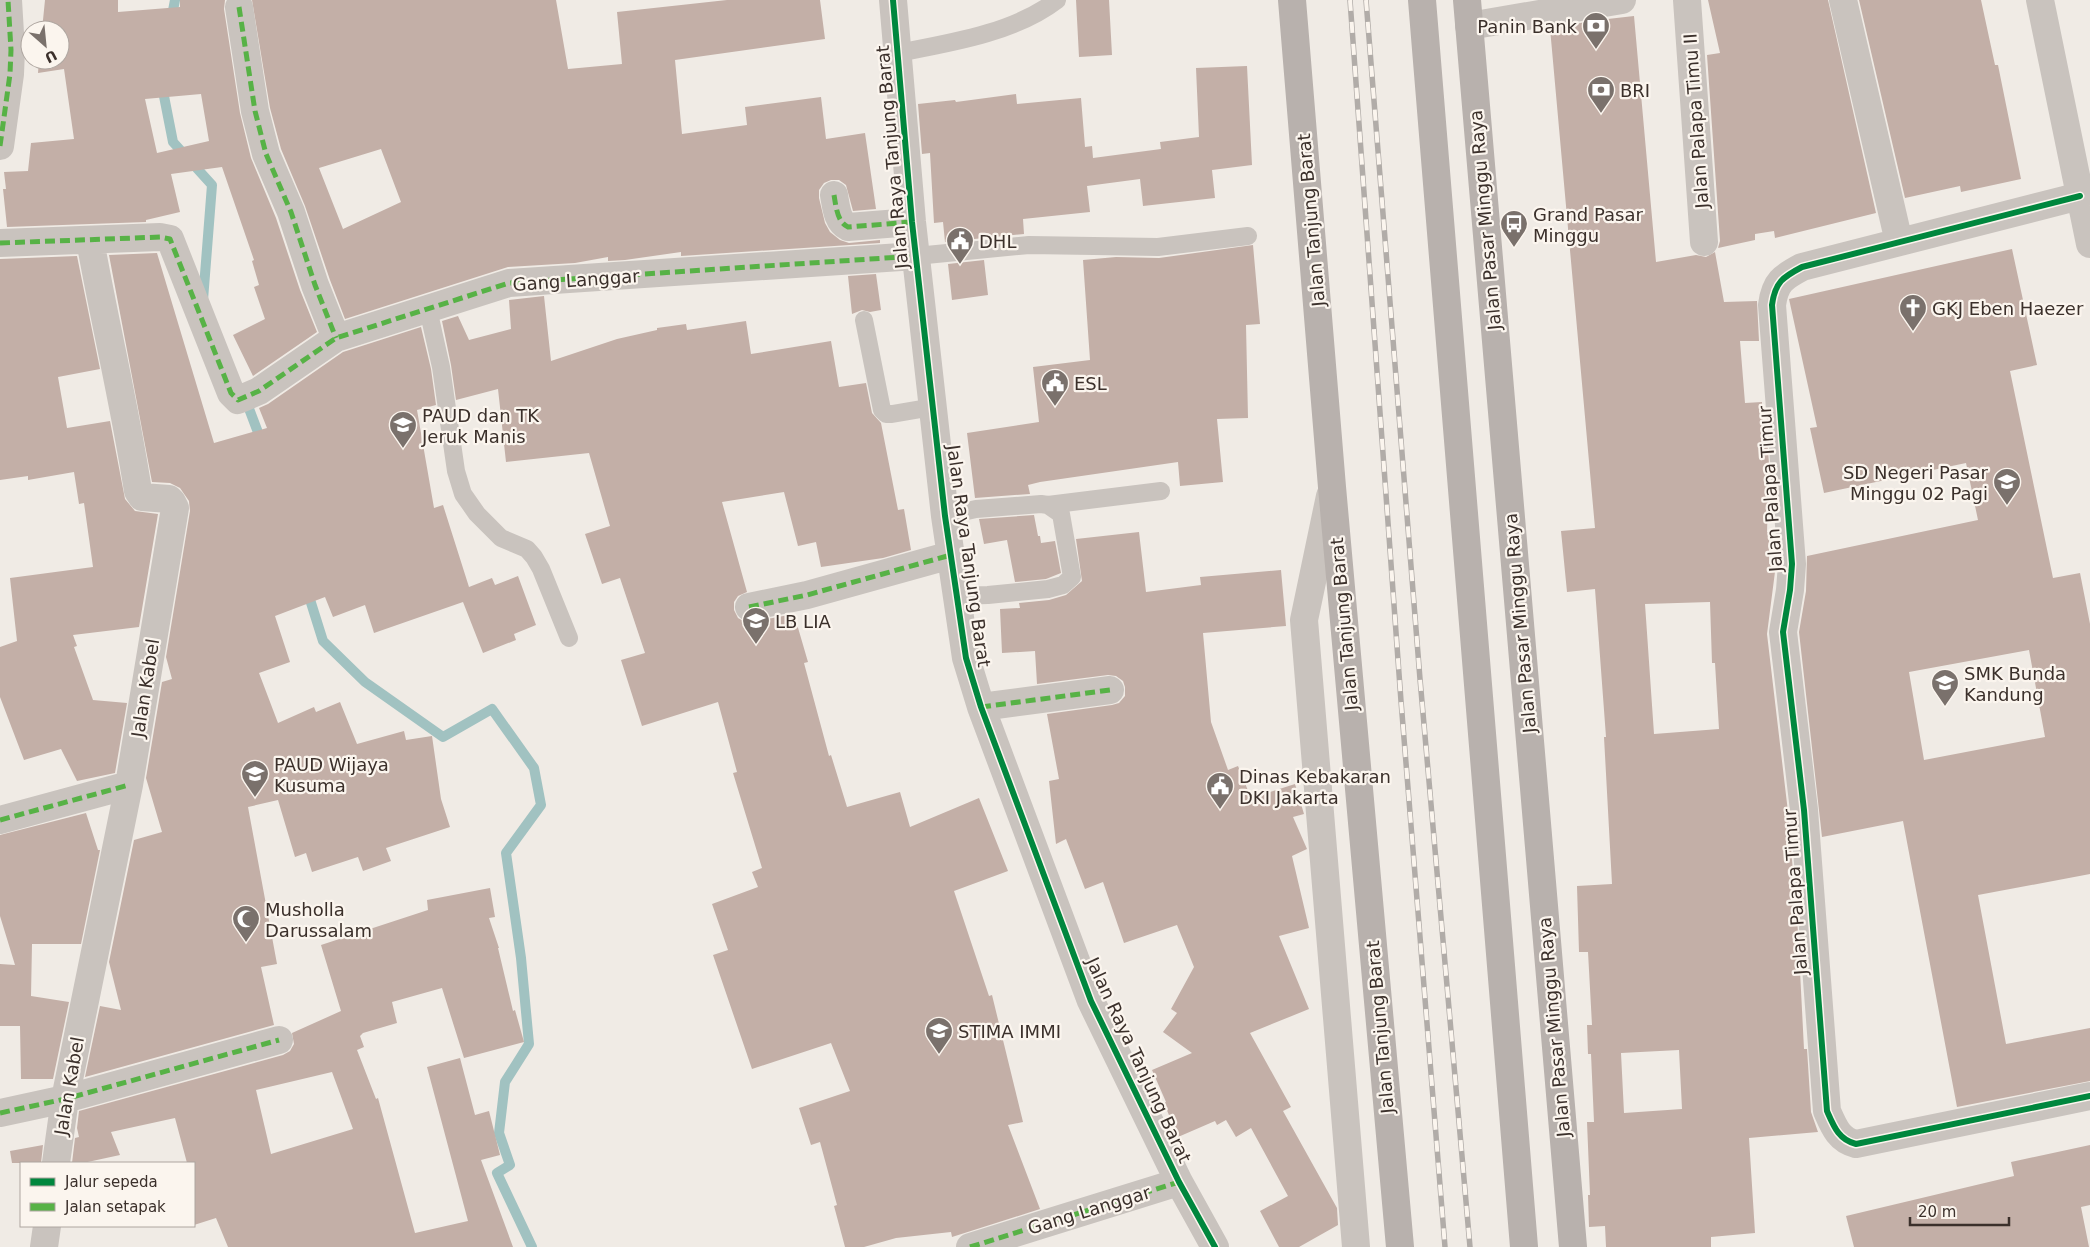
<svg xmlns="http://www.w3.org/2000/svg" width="2090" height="1247" viewBox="0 0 2090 1247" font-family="'DejaVu Sans',sans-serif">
<rect width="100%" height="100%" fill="#f0ebe5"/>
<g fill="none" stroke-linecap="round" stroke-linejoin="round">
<path stroke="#a1c2c1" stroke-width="10" d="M171,21L175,0
M162,86L173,142L212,185L203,300
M245,398L262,443
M307,590L323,641L365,682L443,737L492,709L534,768L541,805L506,853L521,958L529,1044L505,1082L499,1133L510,1165L497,1173L532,1247"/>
</g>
<path fill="#c3afa7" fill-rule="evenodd" d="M45,0H118V12L180,7V0H225L224,9L240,113L251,158L276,218L300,290L317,332L253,376L233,335L265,319L254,287L259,285L252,261L254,260L222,167L171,174L180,212L146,220V222L7,227L3,189H6L4,172L28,171L31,143L74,139L64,69L38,73L39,60H60V30H42ZM201,94L209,141L157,153L145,99Z
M252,0H556L568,69L622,64L617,12L727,0H820L825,39L675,60L682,134L747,125L745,107L821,97L826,139L865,133L876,209L853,211L846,185L839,180H831L824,183L819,190V198L825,223L830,232L840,240L849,243L880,240V243L681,256V252L625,260L608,261V257L575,263L508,267L345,319L330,280L305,206L281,149L270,108ZM381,149L401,202L343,229L319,168Z
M1076,0H1109L1112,55L1079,57Z
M1708,0H1828L1876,213L1775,238L1774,231L1755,234V240L1718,248L1720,241L1707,55L1720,53Z
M1859,0H1981L1995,65H1998L2021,179L1961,192L1960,186L1905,198Z
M1634,16L1656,262L1696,255L1706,257L1715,252L1724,302L1757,301L1759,341H1740L1745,403L1762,402L1763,438L1767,437L1769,464L1767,532H1769V564L1776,562V564L1767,634L1788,812L1798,932L1804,1049H1807L1811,1112L1818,1132L1749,1138L1755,1233L1711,1237V1247H1606L1605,1226L1589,1227L1588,1195H1590L1587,1122H1594L1591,1054H1588L1587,1025H1592L1588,952H1579L1577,886L1612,884L1604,737H1606L1595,589L1567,592L1561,531L1595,528L1550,28L1599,20ZM1710,602L1712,663H1715L1719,729L1654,734L1645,604ZM1679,1050L1682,1109L1624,1113L1621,1053Z
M1247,66L1252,165L1212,170L1215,198L1143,206L1140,179L1087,186L1090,212L1023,219L1024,234L945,242L943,222L934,223L930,153L922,154L918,104L955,100L956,102L1016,94L1017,104L1081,98L1085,147L1092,146L1093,158L1161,149L1160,142L1199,137L1196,68Z
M1253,245L1260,324L1246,325L1248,418L1217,419L1223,482L1180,486L1178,462L1040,482L1028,485L1030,494L975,498L967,433L1039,422L1033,367L1090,360L1083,260L1116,257L1159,258Z
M2012,249L2037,365L2010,371L2053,578L2080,573L2090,624V874L1978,895L2006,1044L2090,1028V1081L1957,1107L1903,821L1822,837L1799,632L1806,591L1807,556L1978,520L1966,463L1824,493L1810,428L1817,427L1789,299ZM2029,650L2045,737L1924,760L1909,672Z
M157,253L214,443L267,428L259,408L268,404L343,352L421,327L431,369L436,405L417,410L434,508L443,505L469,587L492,578L495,585L518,576L536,625L514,634L516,640L483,653L463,602L374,633L365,605L333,617L325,597L275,616L290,662L259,673L278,723L314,707L316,712L340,702L357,744L404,731L406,740L432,736L441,799L450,827L386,848L391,861L363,871L358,857L312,872L306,853L295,857L278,800L248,807L277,964L261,967L274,1025L85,1077L100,1006L121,1010L109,962L134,840L162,832L146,778L162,682L172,679L166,657L190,511L189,501L180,488L170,483L152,482L109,255Z
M77,256L100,369L58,377L67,428L110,421L125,499L135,511L158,514L139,627L73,635L77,646L74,647L93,700L127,703L115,773L77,781L61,749L24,760L0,697V647L17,641L10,578L93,567L84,503L79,504L74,472L28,480V476L0,480V259Z
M984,260L988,295L952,300L948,264Z
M876,274L881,310L870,312L862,310L852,314L848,276Z
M544,296L551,361L617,339L657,330V328L686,324L687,330L746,321L751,354L831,341L839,387L866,383L872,413L881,423L898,510L904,509L911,550L883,558L821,567L816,542L798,546L784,492L722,502L747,592L738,596L734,602V610L738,618L745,622H752L794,614L808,662L804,663L829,756L831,755L847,807L900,792L910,827L979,798L1008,871L954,891L989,996L992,995L1023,1122L1008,1125L1040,1209L952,1237L951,1232L896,1238L864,1247H845L834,1206L837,1205L820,1142L811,1145L799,1108L850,1091L831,1043L752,1069L713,955L728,950L712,904L758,887L752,872L762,868L733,773L737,772L718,702L642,726L621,660L645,653L620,578L602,584L585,534L610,526L589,453L506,462L498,389L456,400L451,365L442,321L458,316L469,340L511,329L509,300Z
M1034,515L1038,536H1040L1041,543L1055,541L1061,573L1046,579L1015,582L1007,540L984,544L979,519Z
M1139,532L1146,592L1201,585L1200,577L1281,570L1286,626L1203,633L1211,722L1228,770L1238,766L1251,798L1295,784L1304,814L1293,817L1307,849L1292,856L1309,928L1279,936L1309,1009L1250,1033L1291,1107L1283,1111L1337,1208L1338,1225L1299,1247H1279L1260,1211L1288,1196L1251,1128L1236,1137L1226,1120L1217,1125L1215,1121L1178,1137L1164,1103L1166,1102L1152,1070L1192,1053L1163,1032L1177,1013L1171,1009L1194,967L1177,925L1124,943L1103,882L1085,889L1066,839L1056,844L1049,781L1059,779L1047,714L1112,705L1119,703L1125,696V687L1123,681L1116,676L1108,675L1037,684L1035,651L1002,653L1000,609L1020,608L1019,603L1049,600L1066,595L1082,581L1076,539Z
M86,813L98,850H100L81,944H32L31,996L69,1002L53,1079H21L20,1026H0V964L15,965L0,916V835Z
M490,888L495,917L489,918L499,948H498L513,1011L515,1010L524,1042L464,1058L442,988L392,1002L397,1023L363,1033L360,1036L364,1047L357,1050L376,1099L378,1098L415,1233L468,1221L427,1067L460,1058L475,1115L489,1111L500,1155L481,1160L513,1247H228L216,1218L194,1225V1163H187L175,1118L111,1132L120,1155L83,1163H72L75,1138L79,1137L77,1128L79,1111L283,1055L290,1051L294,1044L292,1033L341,1011L321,945L428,910L427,900ZM332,1072L353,1129L271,1154L256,1090Z
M43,1145L41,1163H12L10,1151Z
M2090,1145V1205L2081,1207L2089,1247H1854L1846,1216L2014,1176L2011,1162Z"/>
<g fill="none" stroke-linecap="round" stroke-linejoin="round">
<path stroke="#c9c3be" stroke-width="18" d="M898,53C950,43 1014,33 1057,0
M916,256L1029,245L1158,247L1248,236
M428,309L441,367L456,471L463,494L477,514L501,538L527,549L534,557L541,569L569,638
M864,320L882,410L886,414H892L933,407
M1048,505L1161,491
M945,516L976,509L1041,504L1048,505L1061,514L1072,577L1063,585L1048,589L988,595L956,596"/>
<path stroke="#c9c3be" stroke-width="28" d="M893,0L912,222L945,516L966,658L981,707L1091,1001L1179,1182L1215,1247
M1687,0L1704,242
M1843,0L1899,242
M2040,0L2090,244
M239,7L255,111L266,154L291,212L315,285L336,338
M1469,26L1622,0
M0,146L10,74L11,50L8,0
M834,195C836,206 837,222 848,227L912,222
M2080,196L1802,267C1783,277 1775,282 1772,305L1792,564L1790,590L1783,632L1804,810L1827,1111C1834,1127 1839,1140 1856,1144L2090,1096
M0,243L160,237L170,239L231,393L238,400L259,391L336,338L509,283L916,256
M1330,496L1304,620L1356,1247
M749,607L807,595L951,555
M981,707L1110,690
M0,820L129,785
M0,1113L65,1099L279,1040
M56,1163L65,1099L129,785L175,508L172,502L169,499L142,497L138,491C125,406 105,324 90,240
M44,1247L47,1226
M970,1247L1179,1182"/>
<path stroke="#b8b1ad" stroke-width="28" d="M1292,0L1332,487L1400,1247
M1422,0L1524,1247
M1467,0L1573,1247"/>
<defs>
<path id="rail" d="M1350,0L1401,701L1445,1247
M1366,0L1420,679L1470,1247"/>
</defs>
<use href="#rail" stroke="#b1aca8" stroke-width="5.5"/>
<use href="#rail" stroke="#fbf5ee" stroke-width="4" stroke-dasharray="11" stroke-linecap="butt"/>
<path stroke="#57b246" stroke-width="5" stroke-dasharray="10 5" stroke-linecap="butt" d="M239,7L255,111L266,154L291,212L315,285L336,338
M0,146L10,74L11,50L8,0
M834,195C836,206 837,222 848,227L912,222
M0,243L160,237L170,239L231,393L238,400L259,391L336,338L509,283L916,256
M749,607L807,595L951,555
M981,707L1110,690
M0,820L129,785
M0,1113L65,1099L279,1040
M970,1247L1179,1182"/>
<defs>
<path id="cycleway" d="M893,0L912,222L945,516L966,658L981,707L1091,1001L1179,1182L1215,1247
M2080,196L1802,267C1783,277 1775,282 1772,305L1792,564L1790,590L1783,632L1804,810L1827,1111C1834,1127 1839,1140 1856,1144L2090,1096"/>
</defs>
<use href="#cycleway" stroke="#fbf5ee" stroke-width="9"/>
<use href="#cycleway" stroke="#00873e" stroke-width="6"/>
</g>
<defs>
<symbol id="bank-pin" viewBox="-11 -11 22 30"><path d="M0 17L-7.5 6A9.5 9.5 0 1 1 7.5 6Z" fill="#7a716c" stroke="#fbf5ee"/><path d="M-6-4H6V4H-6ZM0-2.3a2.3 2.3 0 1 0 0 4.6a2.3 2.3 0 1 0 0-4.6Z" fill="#fff"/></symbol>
<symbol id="bus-pin" viewBox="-11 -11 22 30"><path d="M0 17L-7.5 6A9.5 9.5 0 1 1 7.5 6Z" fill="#7a716c" stroke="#fbf5ee"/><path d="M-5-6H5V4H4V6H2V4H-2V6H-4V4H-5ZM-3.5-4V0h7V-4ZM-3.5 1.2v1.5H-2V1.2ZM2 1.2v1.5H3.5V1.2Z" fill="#fff"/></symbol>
<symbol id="civic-pin" viewBox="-11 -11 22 30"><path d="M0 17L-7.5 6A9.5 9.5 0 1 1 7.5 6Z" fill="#7a716c" stroke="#fbf5ee"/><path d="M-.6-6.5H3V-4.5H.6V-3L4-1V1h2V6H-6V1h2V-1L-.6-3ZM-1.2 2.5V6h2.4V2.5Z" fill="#fff"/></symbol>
<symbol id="church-pin" viewBox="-11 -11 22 30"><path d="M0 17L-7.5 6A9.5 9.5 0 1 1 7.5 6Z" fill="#7a716c" stroke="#fbf5ee"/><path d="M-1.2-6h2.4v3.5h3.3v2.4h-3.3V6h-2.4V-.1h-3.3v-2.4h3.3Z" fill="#fff"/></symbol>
<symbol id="school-pin" viewBox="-11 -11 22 30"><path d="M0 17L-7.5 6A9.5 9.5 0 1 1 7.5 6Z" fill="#7a716c" stroke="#fbf5ee"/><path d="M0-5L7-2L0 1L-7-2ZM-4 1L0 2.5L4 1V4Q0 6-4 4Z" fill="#fff"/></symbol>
<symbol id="mosque-pin" viewBox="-11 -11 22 30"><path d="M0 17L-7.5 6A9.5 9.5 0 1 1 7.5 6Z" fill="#7a716c" stroke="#fbf5ee"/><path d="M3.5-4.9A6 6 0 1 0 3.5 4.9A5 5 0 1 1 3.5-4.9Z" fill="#fff"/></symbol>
<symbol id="university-pin" viewBox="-11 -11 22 30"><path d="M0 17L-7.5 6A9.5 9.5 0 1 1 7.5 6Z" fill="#7a716c" stroke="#fbf5ee"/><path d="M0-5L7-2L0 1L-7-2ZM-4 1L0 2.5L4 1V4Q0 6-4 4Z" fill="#fff"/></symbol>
</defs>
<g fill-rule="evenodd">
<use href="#bank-pin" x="1580" y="10" width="32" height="43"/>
<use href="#bank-pin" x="1585" y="74" width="32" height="43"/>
<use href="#bus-pin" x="1498" y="208" width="32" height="43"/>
<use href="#civic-pin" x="944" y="225" width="32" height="43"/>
<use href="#church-pin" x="1897" y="292" width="32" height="43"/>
<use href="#civic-pin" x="1039" y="367" width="32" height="43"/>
<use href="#school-pin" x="387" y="409" width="32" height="43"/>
<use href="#school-pin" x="1991" y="466" width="32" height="43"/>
<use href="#school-pin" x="740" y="605" width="32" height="43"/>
<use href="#school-pin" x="1929" y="667" width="32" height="43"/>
<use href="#school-pin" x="239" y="758" width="32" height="43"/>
<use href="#civic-pin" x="1204" y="770" width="32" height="43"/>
<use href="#mosque-pin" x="230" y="903" width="32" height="43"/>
<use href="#university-pin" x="923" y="1015" width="32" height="43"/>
</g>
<g text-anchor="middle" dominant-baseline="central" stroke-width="4.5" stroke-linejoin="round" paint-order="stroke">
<g font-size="18" fill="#3b302b" stroke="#fbf5ee" text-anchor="start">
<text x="1577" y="26" text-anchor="end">Panin Bank</text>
<text x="1620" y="90">BRI</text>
<text x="1533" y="214">Grand Pasar<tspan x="1533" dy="21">Minggu</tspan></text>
<text x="979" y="241">DHL</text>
<text x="1932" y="308">GKJ Eben Haezer</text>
<text x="1074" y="383">ESL</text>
<text x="422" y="415">PAUD dan TK<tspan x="422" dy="21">Jeruk Manis</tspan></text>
<text x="1988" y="472" text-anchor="end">SD Negeri Pasar<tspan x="1988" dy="21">Minggu 02 Pagi</tspan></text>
<text x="775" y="621">LB LIA</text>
<text x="1964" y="673">SMK Bunda<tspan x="1964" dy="21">Kandung</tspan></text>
<text x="274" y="764">PAUD Wijaya<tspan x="274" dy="21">Kusuma</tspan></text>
<text x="1239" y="776">Dinas Kebakaran<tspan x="1239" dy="21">DKI Jakarta</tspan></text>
<text x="265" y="909">Musholla<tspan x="265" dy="21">Darussalam</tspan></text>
<text x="958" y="1031">STIMA IMMI</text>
</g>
<g font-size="18" fill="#3b302b" stroke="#fbf5ee">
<text transform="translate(1696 121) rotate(-94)">Jalan Palapa Timu II</text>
<text transform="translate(892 157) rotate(-95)">Jalan Raya Tanjung Barat</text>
<text transform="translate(1311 220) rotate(-95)">Jalan Tanjung Barat</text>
<text transform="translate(1485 220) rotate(-95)">Jalan Pasar Minggu Raya</text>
<text transform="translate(576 280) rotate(-4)">Gang Langgar</text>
<text transform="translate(1770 489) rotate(-94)">Jalan Palapa Timur</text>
<text transform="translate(969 556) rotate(82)">Jalan Raya Tanjung Barat</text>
<text transform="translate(1520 623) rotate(-95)">Jalan Pasar Minggu Raya</text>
<text transform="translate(1344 624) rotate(-95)">Jalan Tanjung Barat</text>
<text transform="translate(145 688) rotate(-81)">Jalan Kabel</text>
<text transform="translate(1795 892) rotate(-94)">Jalan Palapa Timur</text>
<text transform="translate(1380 1027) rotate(-95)">Jalan Tanjung Barat</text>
<text transform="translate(1554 1027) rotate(-95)">Jalan Pasar Minggu Raya</text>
<text transform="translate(1139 1060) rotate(65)">Jalan Raya Tanjung Barat</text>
<text transform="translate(69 1086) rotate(-80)">Jalan Kabel</text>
<text transform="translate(1089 1210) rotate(-17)">Gang Langgar</text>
</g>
</g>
<rect x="20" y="1162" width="175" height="65" fill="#fbf5ee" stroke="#aea6a0"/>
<rect x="30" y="1178" width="25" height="8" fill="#00873e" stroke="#aea6a0"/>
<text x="65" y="1187" font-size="15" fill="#3b302b">Jalur sepeda</text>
<rect x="30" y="1203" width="25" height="8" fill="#57b246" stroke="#aea6a0"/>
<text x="65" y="1212" font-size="15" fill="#3b302b">Jalan setapak</text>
<g transform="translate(45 45) rotate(153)"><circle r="24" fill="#fbf5ee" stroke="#aea6a0"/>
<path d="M0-4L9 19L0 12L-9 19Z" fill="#7a716c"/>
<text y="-8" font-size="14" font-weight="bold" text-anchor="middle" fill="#3b302b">U</text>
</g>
<path d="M1910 1217v8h99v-8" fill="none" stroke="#3b302b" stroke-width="2.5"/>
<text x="1918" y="1217" font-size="15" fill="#3b302b" stroke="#fbf5ee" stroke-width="4" paint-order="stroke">20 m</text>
</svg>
